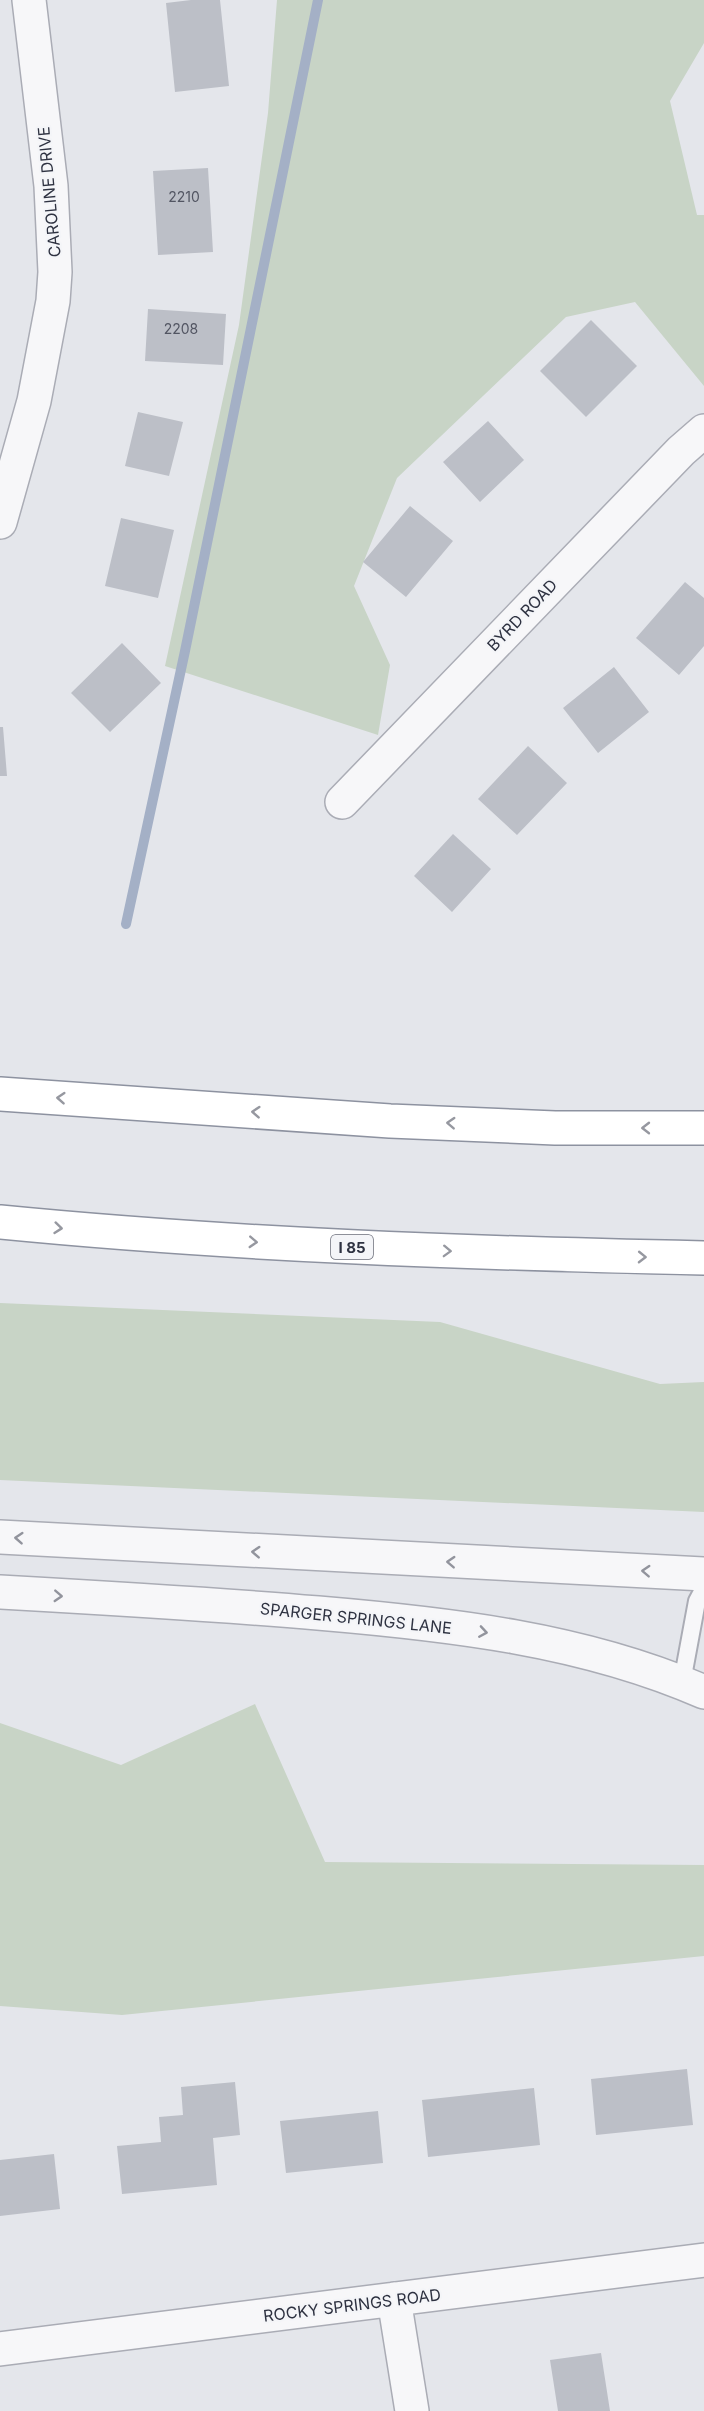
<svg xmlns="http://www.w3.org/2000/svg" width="704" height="2411" viewBox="0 0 704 2411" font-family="Inter,sans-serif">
<rect width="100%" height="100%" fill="#e4e6eb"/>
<path fill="#c8d4c6" d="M277,0H704V43L670,101L697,215H704V386L635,302L566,317L397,478L354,586L390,665L378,735L165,666L239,325L268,113Z
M0,1303L440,1322L660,1384L704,1382V1512L0,1480Z
M255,1704L325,1862L704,1865V1956L122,2015L0,2006V1723L121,1765Z"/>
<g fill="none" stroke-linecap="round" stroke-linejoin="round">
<path stroke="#a4b0c6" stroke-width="10" d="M126,924L185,651L318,0"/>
</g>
<path fill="#bcbfc7" d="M191,0H220L229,86L175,92L166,3Z
M208,168L213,252L158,255L153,171Z
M148,309L226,314L223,365L145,361Z
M591,320L637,366L586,417L540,371Z
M138,412L183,422L169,476L125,466Z
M488,421L524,460L480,502L443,462Z
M410,506L453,541L406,597L363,562Z
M121,518L174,530L158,598L105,586Z
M685,582L704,598V646L679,675L636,638Z
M122,643L161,683L110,732L71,693Z
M614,667L649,712L598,753L563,708Z
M0,727H3L7,776H0Z
M528,746L567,783L517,835L478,799Z
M453,834L491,869L452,912L414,876Z
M687,2069L693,2125L596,2135L591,2079Z
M235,2082L240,2135L213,2138L217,2185L122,2194L117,2146L161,2142L159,2117L183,2115L181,2087Z
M534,2088L540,2145L428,2157L422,2100Z
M378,2111L383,2163L286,2173L280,2121Z
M54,2154L60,2209L0,2216V2160Z
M601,2353L610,2411H558L550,2360Z"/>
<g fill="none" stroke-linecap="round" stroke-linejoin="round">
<defs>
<path id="lane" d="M682,1682L697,1601L704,1588"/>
<path id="street" d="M0,522L34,401L53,301L55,272L51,186L29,0
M342,802L681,451L704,431
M0,1537L704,1574
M0,1592C106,1598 212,1604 318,1613C448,1624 583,1639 704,1692
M394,2299L412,2411
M0,2349L704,2260"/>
<path id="highway" d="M0,1094L390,1121L555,1128H704
M0,1222C234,1245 469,1253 704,1258"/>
</defs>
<use href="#lane" stroke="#aaacb5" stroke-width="20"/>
<use href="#street" stroke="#aaacb5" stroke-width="36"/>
<use href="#highway" stroke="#8d92a0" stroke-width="36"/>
<use href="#lane" stroke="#f7f7f9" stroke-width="16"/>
<use href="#street" stroke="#f7f7f9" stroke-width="33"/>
<use href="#highway" stroke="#fff" stroke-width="33"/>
</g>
<defs><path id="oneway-chevron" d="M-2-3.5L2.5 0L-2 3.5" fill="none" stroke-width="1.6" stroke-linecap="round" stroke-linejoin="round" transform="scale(1.5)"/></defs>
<g stroke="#9698a0">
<use href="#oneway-chevron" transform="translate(61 1098) rotate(-176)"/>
<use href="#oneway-chevron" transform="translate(256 1112) rotate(-176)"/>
<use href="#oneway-chevron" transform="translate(451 1123) rotate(-177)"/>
<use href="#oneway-chevron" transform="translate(646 1128) rotate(-180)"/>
<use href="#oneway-chevron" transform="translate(58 1228) rotate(6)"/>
<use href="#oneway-chevron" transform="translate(253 1242) rotate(3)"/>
<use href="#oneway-chevron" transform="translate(447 1251) rotate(2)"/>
<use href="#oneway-chevron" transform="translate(642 1257) rotate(1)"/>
</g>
<g stroke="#92949d">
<use href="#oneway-chevron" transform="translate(19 1538) rotate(-176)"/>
<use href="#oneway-chevron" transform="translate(256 1552) rotate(-177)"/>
<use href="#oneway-chevron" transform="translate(451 1562) rotate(-177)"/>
<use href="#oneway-chevron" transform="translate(646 1571) rotate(-177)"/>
<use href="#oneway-chevron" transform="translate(58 1596) rotate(3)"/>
<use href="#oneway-chevron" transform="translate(483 1632) rotate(9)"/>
</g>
<g text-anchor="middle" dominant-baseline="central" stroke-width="4.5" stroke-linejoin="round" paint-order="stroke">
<g font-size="14" fill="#525562">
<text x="184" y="196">2210</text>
<text x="181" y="328">2208</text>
</g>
<rect fill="#f4f5f8" stroke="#696c78" stroke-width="1.5" x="331" y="1235" width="42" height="24" rx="4.5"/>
<g font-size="15" font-weight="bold" fill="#2e3241">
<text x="352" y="1247">I 85</text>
</g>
<g font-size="16" fill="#2e3241" stroke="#f4f5f8">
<text transform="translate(49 192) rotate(-95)">CAROLINE DRIVE</text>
<text transform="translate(522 615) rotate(-46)">BYRD ROAD</text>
<text transform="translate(356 1618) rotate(6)">SPARGER SPRINGS LANE</text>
<text transform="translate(352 2305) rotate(-7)">ROCKY SPRINGS ROAD</text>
</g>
</g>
</svg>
